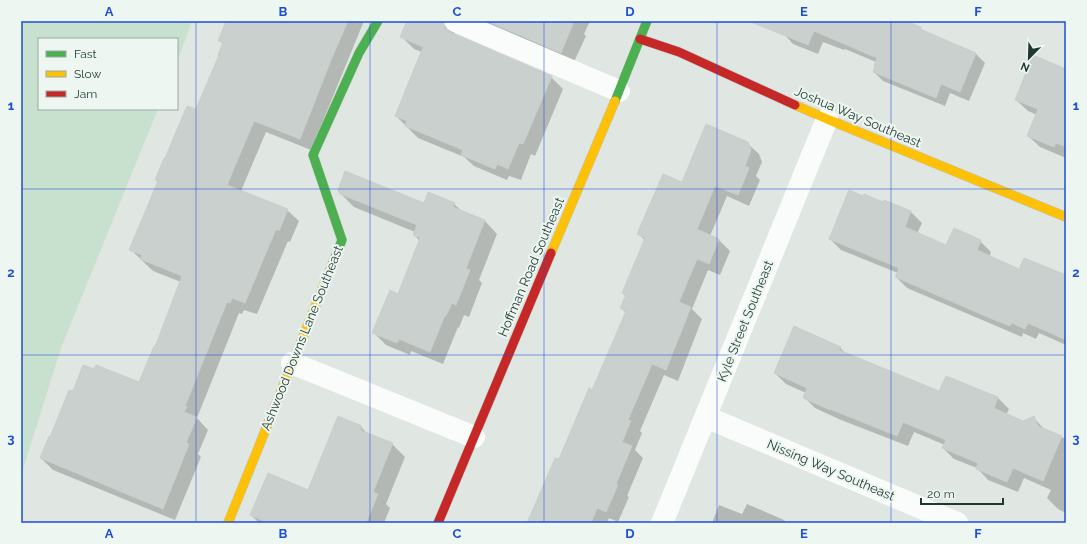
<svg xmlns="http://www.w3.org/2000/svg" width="1087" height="544" viewBox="0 0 1087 544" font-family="Raleway,sans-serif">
<rect width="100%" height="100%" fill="#e0e7e3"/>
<path fill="#c8e1ce" d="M21,21H192L177,62V39H39V109H158L61,348L21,476Z"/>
<path fill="#0003" d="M227,21H364L311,150L266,132L241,191L287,210L299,221L290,242L288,241L257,314L244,310L242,314L239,313L197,418L208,430L198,454L201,457L175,520L53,470L41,458L73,392L140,384L156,348L181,282L153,271L130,249L158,182L156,180L196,111L220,56L223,44L219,40Z
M409,21H464L455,28L454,35L551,77L563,89L535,156L531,154L521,180L509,176L507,180L474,166L464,157L418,138L396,116L422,52L414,49L402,37Z
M471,21H590L584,34L586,36L573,64Z
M756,21H903L920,28L925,32L976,54L985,63L969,101L950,93L945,106L883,81L874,72L876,62L845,49L844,50L823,42L818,54L793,44L784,34Z
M1065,66L1066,67V158L1040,147L1028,136L1037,115L1028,111L1016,100L1064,69Z
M747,143L759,154L762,162L756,176L760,180L749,206L727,196L710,236L719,240L730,251L720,275L708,270L692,309L702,319L678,381L664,375L640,431L642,433L635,450L643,458L627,496L629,497L618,522L609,518L607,523H533L560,461L593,391L626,313L621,308L626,297L623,293L645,241L639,234L683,184Z
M341,194L425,204H454L464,213L485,221L497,234L479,280L482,283L469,317L464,315L459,328L458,327L443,364L411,351L410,355L386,345L374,333L398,295L420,241L414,235L415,232L354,207Z
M885,202L911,212L922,223L917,234L947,246L980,241L991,252L989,257L1020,270L1066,276V345L1039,333L1036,339L1023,333L1022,337L907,288L896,277L898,273L841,250L830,239L884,204Z
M840,348L847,354L940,392L946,377L998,398L1009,409L1006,415L1023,422L1033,417L1045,430L1066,439V513L1058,509L1047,498L1051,490L1024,478L1018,492L988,480L977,468L954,459L943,448L945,445L914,432L908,446L841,420L815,408L804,397L806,393L786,384L775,373Z
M361,427L369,435L392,444L405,457L386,504L390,508L384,523H259L251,515L309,491Z
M747,504L784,520L787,523H712L719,505L742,514Z"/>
<path fill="#cad0cd" stroke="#c9cfcc" d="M226,21H348L331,60L300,139L254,121L227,185L288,209L279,231L276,229L245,303L232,298L230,303L227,302L185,406L187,407L184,412L197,417L186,443L189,444L163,509L40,458L49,436L50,437L69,390L73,391L83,365L94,369L96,365L139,382L154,346L155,347L182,276L140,259L142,255L129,250L158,181L155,180L164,158H165L187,106L196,109L219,55H218L223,42L218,41Z
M407,21H443L445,28L450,32L552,76L523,144L519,143L508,169L497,164L495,169L461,155L463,150L405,126L407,121L395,116L423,47L400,37Z
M487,21H574L561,53Z
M752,21H906L921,27L920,29L976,53L960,92L941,84L936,98L873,72L875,66H874L877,58L814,31L808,45L751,22Z
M1033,55L1066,69V147L1056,143L1054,147L1027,136L1038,109L1015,100Z
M706,124L748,142L751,150L745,166L749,168L738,195L715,186L697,229L719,239L709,264L697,259L679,302L691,307L666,370L652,364L628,420L631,421L622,442L632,446L616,484L618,485L606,512L597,508L591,523H527L555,458L559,459L589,388L592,390L626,311L620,308L626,295L622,293L645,238L637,234L663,174L682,182Z
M345,171L424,203L428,192L455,203L453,207L485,220L466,268L470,270L456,305L452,303L446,316L445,315L430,352L399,339L397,343L372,333L390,290L398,294L420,238L413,235L417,225L340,194L338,190Z
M849,190L863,196L864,194L883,202L884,200L911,211L905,227L946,245L954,228L981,240L977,250L1019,269L1024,258L1066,275V340L1028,323L1025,329L1012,323L1010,326L990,318L895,277L899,268L829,239Z
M794,326L841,347L839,350L939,391L946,376L998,397L994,408L1023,421L1034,416L1038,426L1062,436L1043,481L1013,468L1007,482L976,469L978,463L942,448L946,440L903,422L897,436L830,409V410L803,398L807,388L774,373Z
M338,416L362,426L360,430L393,443L373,492L378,494L366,523H268L250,515L268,473L308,490Z"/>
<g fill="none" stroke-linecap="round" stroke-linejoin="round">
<defs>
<path id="fast" d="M615,101L647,21
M334,260L342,240L313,155L359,53L378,21"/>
<path id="slow" d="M795,105L827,119L1066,217
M551,253L615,101
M228,523L334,260"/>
<path id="jam" d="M640,39L679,52L795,105
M438,523L551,253"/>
</defs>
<use href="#fast" stroke="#b9c4bf" stroke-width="10"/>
<use href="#slow" stroke="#b9c4bf" stroke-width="10"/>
<use href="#jam" stroke="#b9c4bf" stroke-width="10"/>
<path stroke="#fafbfb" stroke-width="22" d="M455,21L619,91
M292,363L474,437
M706,417L957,523
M662,523L827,119"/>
<use href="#fast" stroke="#4caf50" stroke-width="9"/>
<use href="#slow" stroke="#ffc107" stroke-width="9"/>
<use href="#jam" stroke="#c62828" stroke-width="9"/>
</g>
<path fill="none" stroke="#1d4ed8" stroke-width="1" stroke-opacity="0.55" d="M196,21V523M370,21V523M544,21V523M717,21V523M891,21V523M21,189H1066M21,355H1066"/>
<g text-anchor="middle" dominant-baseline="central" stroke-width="4" stroke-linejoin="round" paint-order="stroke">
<g font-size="13" fill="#1e3931" stroke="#edf6f1">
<text transform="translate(858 117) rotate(23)">Joshua Way Southeast</text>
<text transform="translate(531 267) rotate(-67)">Hoffman Road Southeast</text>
<text transform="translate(745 321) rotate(-68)">Kyle Street Southeast</text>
<text transform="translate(302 338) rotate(-68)">Ashwood Downs Lane Southeast</text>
<text transform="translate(831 470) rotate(23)">Nissing Way Southeast</text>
</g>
</g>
<rect width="1087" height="544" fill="none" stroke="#edf6f1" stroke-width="44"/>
<rect x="38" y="38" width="140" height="72" fill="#edf6f1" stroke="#9aaaa4"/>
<rect x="46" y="51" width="20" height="6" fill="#4caf50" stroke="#9aaaa4"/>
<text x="74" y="58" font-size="12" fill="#1e3931">Fast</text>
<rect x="46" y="71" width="20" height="6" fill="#ffc107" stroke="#9aaaa4"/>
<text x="74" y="78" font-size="12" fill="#1e3931">Slow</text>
<rect x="46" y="91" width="20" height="6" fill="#c62828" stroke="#9aaaa4"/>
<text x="74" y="98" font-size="12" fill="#1e3931">Jam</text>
<g transform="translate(1029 58) rotate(203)" stroke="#edf6f1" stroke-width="3" paint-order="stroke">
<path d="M0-3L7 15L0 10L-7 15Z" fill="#1e3931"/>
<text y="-6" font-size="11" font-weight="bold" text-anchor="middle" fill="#1e3931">N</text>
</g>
<path d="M921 498v6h82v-6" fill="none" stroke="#1e3931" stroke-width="2"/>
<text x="927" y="498" font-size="12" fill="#1e3931" stroke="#edf6f1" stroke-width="3" paint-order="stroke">20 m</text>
<rect x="22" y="22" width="1043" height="500" fill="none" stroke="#1d4ed8" stroke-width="1.5"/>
<g font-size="13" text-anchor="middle" font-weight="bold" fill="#1d4ed8">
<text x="109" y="16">A</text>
<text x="283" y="16">B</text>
<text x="457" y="16">C</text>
<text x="630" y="16">D</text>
<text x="804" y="16">E</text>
<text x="978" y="16">F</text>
<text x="11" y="110">1</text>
<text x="1076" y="110">1</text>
<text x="11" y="277">2</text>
<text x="1076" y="277">2</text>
<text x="11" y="443">3</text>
<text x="1076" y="443">3</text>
<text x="109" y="538">A</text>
<text x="283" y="538">B</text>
<text x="457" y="538">C</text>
<text x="630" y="538">D</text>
<text x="804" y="538">E</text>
<text x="978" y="538">F</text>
</g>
</svg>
